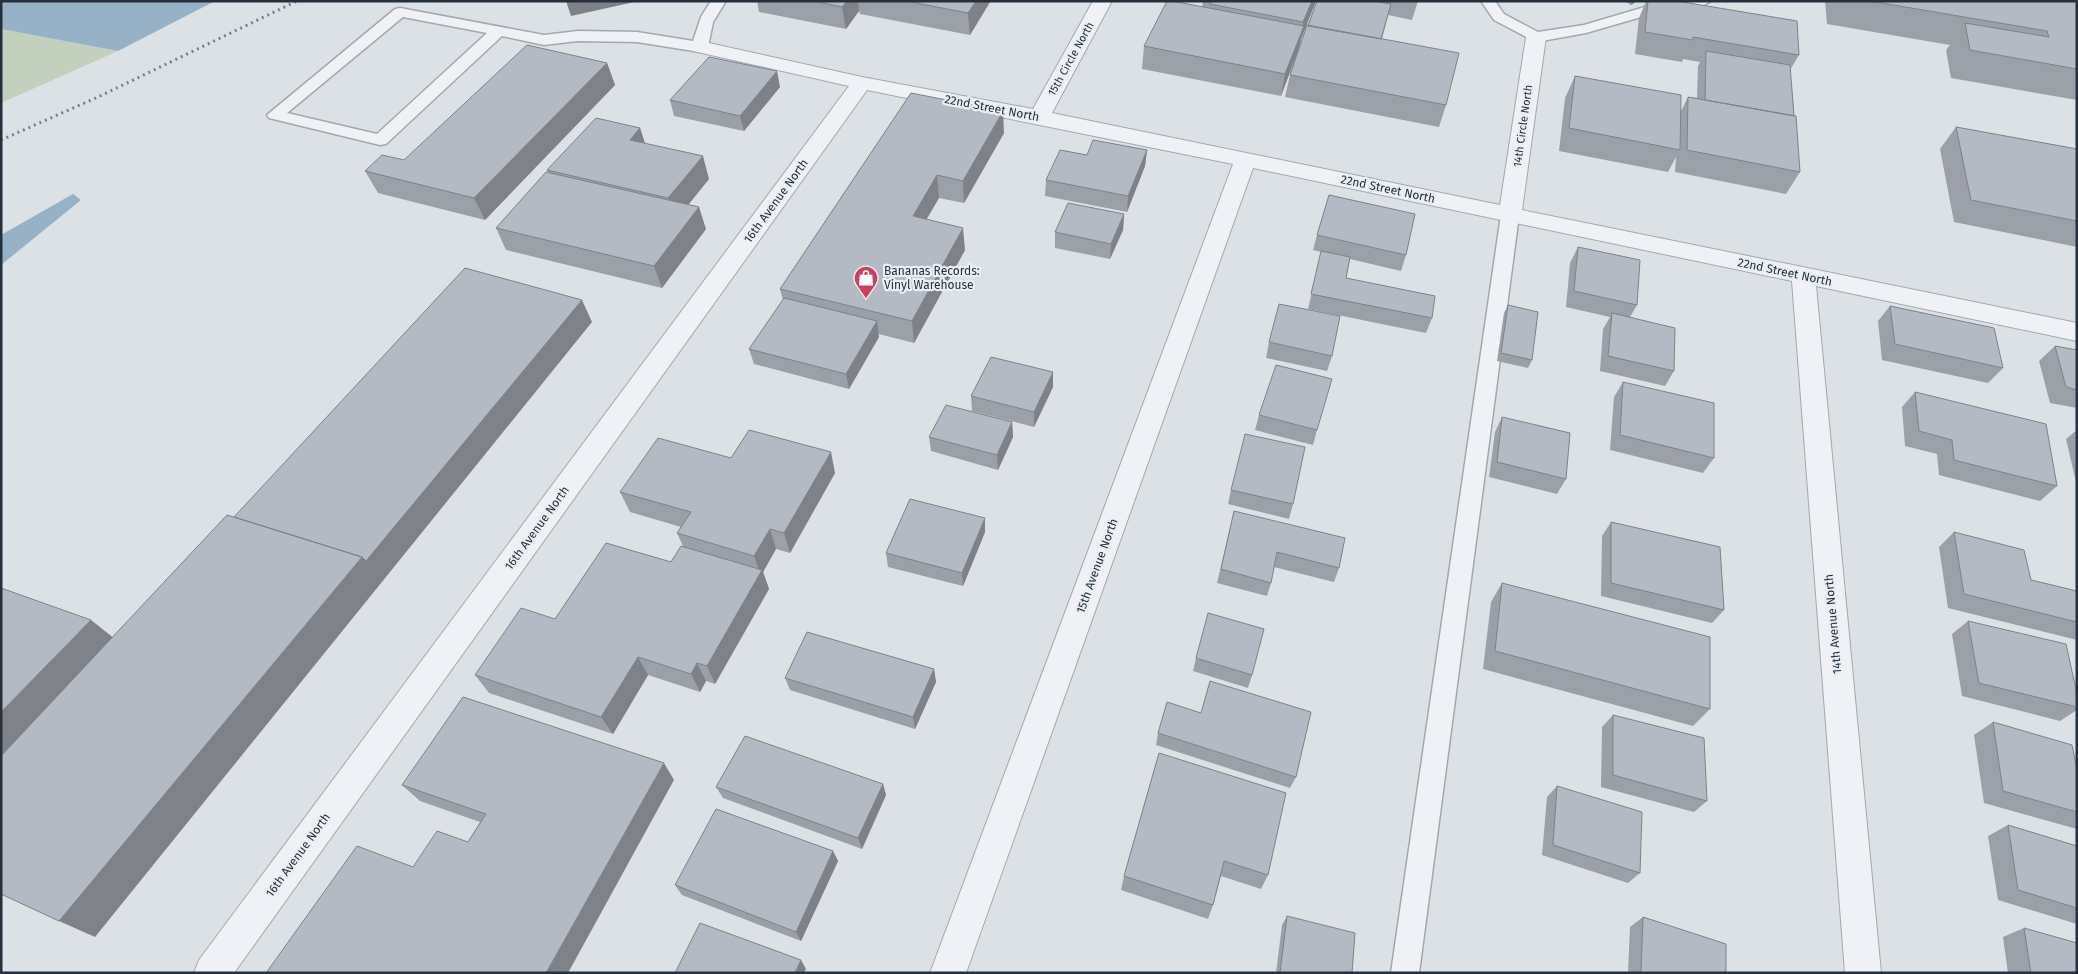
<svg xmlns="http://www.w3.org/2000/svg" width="2078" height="974" viewBox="0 0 2078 974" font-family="'Fira Sans',sans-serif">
<rect width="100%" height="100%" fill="#dce1e6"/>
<path fill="#c3d0bd" d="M1,29L118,51L1,103Z"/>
<path fill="#97b1c7" d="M1,1H215L118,51L1,29Z
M73,194L81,200L1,265V235Z"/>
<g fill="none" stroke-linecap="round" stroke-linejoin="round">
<defs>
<path id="lane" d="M711,1H726L713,22L708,47L700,52L637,42L578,41L544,45L502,36L386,144L380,145L269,118L267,115L395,9L400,8L544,35L578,31L637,32L693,41L701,17ZM403,17L487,33L377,134L287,113Z
M1481,1H1495L1504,14L1538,32L1584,25L1665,1H1711L1704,5L1672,8L1586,33L1536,42L1494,20Z
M1510,209L1516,211L1519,215L1419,973H1391L1501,215L1504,211Z"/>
<path id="street" d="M1093,1H1112L1052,113L1500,205L1526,37L1529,33H1543L1546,37L1522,210L2077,323V341L1816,286L1881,973H1845L1792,281L1253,168L966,973H930L1233,164L867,90L234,973H194L199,960L849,86L693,51L690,47L693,43L700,41L862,77L1033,109Z"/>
</defs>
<use href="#lane" stroke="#a2a8b0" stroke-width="3"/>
<use href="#street" stroke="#a2a8b0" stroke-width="2"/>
<use href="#lane" fill="#eff1f5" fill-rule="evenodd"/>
<use href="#street" fill="#eff1f5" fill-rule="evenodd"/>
<path stroke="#768190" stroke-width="3" stroke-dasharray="2 4" stroke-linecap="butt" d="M1,140L98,97L297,1"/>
</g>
<path fill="#9ba0a8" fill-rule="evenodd" d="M757,1H990V2L970,35L860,14L859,11L846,29L759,12Z
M1203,1H1418L1412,20L1388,15L1382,39L1446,105L1439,127L1285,97L1290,75L1297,53L1281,96L1142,69L1144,46L1202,7ZM1316,2H1317L1299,47L1301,39Z
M1624,1H1637L1631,5Z
M1646,1H1677L1799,55L1790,70L1794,116L1800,172L1786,194L1675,172L1676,157L1668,172L1559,151L1565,98L1575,76L1681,111L1688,97L1697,98L1698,66L1700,62L1683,59L1682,62L1635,54L1639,18Z
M1825,1H2077V100L1951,78L1946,50L1950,45L1827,24Z
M607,63L615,85L485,220L378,193L365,171L404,160Z
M780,87L744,131L674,116L670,100Z
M911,93L1004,133L964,203L939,198L926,219L965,250L914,343L879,334V337L849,389L754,364L749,349L783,300L780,289Z
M1956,127L2077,149V247L1954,222L1940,149Z
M640,128L645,143L709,179L688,205L706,229L662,288L506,250L496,228L548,173L547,170Z
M1147,150L1145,166L1127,212L1045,196L1046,180L1087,155Z
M1124,214L1123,230L1110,259L1055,248V232Z
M1317,235L1406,255L1401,271L1350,259L1346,278L1432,318L1426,333L1308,309L1321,252L1313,250Z
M1578,247L1637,305L1630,317L1674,371L1665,386L1600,371L1603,329L1610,317L1566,307L1570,263Z
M1508,305L1532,360L1528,368L1497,361L1504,313Z
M1890,306L2003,368L1988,383L1882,360L1878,321Z
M1269,342L1332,356L1327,371L1266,358Z
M2055,346L2077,350V408L2050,403L2039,361Z
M1623,382L1714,458L1703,473L1610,450L1614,397Z
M1053,387L1034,427L972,411L971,396Z
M1915,392L2057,486L2040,501L1939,475L1937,454L1905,446L1902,407Z
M1259,415L1317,430L1313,445L1255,430Z
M1502,417L1566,479L1557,494L1489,477L1495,432Z
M1012,422L1013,437L998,470L931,451L929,437Z
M2077,430V486L2066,439Z
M731,458L835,473L790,553L776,549L763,572L769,589L715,684L706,681L700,692L648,675L613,734L489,693L475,675L555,619L671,562L683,546L677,533L681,527L630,512L620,492Z
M1231,490L1293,504L1289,519L1228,504Z
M1234,511L1339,568L1334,582L1274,567L1271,583L1267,596L1217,583Z
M985,518V532L963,586L888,567L886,553Z
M1611,522L1724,610L1712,623L1601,596L1602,536Z
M1954,532L2031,580L2077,591V640L1948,608L1939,547Z
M1502,583L1710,709L1693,726L1483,669L1491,602Z
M1968,621L2077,694V710L2060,721L1962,696L1952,634Z
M1196,658L1252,675L1248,688L1193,671Z
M934,669L936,682L915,729L790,690L785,678Z
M1613,715L1707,801L1694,812L1601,787L1602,727Z
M1993,722L2077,769V829L1984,803L1974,735Z
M1158,733L1296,777L1290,788L1156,745Z
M1159,753L1268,875L1261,889L1221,876L1213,905L1208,919L1121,890L1124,876Z
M674,780L413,867L468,842L480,822L420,801L402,785Z
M883,784L886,795L862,849L723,798L716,787Z
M1557,786L1640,873L1628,883L1542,855L1547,797Z
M2008,825L2077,846V924L1998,900L1988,836Z
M833,851L838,861L801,941L682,895L675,885Z
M1287,916L1352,973H1276L1282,925Z
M1643,917L1726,973H1628L1630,927Z
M2024,928L2077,973H2008L2003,937Z"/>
<path fill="#7e8288" d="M566,1H639L571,16Z
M847,1H858L859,11L846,29L842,7Z
M976,1H990V2L970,35L968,13Z
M1312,1H1316L1301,39L1299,48L1281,96L1285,74L1302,31L1303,22Z
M1632,1H1637L1631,5Z
M607,63L615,85L485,220L474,198Z
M777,71L780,87L744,131L740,116Z
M1003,111L1004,133L964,203L963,181Z
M640,128L647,150L630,140Z
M1147,150L1145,166L1127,212L1128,196Z
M703,156L709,179L675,221L668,198Z
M937,175L939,198L915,239L913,216Z
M699,207L706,229L662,288L654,266Z
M1124,214L1123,230L1110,259L1111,244Z
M963,228L965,250L914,343L912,321Z
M582,300L592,322L95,937L59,921L362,557Z
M877,321L879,337L849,389L846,374Z
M1053,372V387L1034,427V412Z
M1012,422L1013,437L998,470L997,455Z
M831,452L835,473L790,553L784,533Z
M985,518V532L963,586L962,573Z
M770,529L776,549L763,572L769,589L715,684L707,666L760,573L754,556Z
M91,620L115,639L1,759V712Z
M638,657L648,675L613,734L601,717Z
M697,663L706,681L700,692L691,674Z
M934,669L936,682L915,729L913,717Z
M664,763L674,780L568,973H546Z
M883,784L886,795L862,849L858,838Z
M833,851L838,861L801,941L796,932Z
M801,960L806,969L804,973H795Z"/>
<path fill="#b4bac3" stroke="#7e8288" d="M814,1H847L842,7Z
M906,1H976L968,13Z
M1167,1H1172L1304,26L1285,74L1144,46Z
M1211,1H1312L1303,22L1210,4Z
M1317,1H1373L1391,4L1381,39L1308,26Z
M1648,1H1677L1797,21L1799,55L1693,37V40L1645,32Z
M1870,1H2077V69L1970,50L1965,23L2049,37L2047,31Z
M1307,25L1459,53L1446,105L1290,75Z
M527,45L607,63L474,198L365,171L382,155L404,160Z
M1706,51L1790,65L1794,116L1705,100Z
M709,57L777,71L740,116L670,100Z
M1575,76L1681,95L1680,150L1569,128Z
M911,93L1003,111L963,181L937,175L913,216L963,228L912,321L780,289Z
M1688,97L1796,116L1800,172L1687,150Z
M596,118L640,128L630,140L703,156L668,198L547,170Z
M1956,127L2077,149V221L1971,200Z
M1093,140L1147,150L1128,196L1046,180L1060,150L1087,155Z
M546,172L699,207L654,266L496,228Z
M1329,195L1415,214L1406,255L1317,235Z
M1068,203L1124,214L1111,244L1055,232Z
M1578,247L1640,260L1637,305L1574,291Z
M1321,251L1350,257L1346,278L1435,296L1432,318L1311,294Z
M465,268L582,300L366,561L362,557L234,517Z
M784,298L877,321L846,374L749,349Z
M1279,304L1340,316L1332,356L1269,342Z
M1508,305L1538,312L1532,360L1501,353Z
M1890,306L1994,328L2003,368L1895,344Z
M1612,313L1675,328L1674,371L1608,356Z
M2055,346L2077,350V390L2066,387Z
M991,357L1053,372L1034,412L971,396Z
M1276,365L1332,379L1317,430L1259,415Z
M1623,382L1714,403V458L1620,435Z
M1915,392L2046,424L2057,486L1954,460L1952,440L1919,431Z
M946,405L1012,422L997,455L929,437Z
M1502,417L1570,433L1566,479L1497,462Z
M749,430L831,452L784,533L770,529L754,556L677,533L691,512L620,492L658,438L731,458Z
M1245,434L1305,447L1293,504L1231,490Z
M910,499L985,518L962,573L886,553Z
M1234,511L1345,538L1339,568L1277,552L1271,583L1221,569Z
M227,515L362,557L59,921L1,894V756Z
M1611,522L1720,547L1724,610L1611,583Z
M1954,532L2024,550L2031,580L2077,591V622L1964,594Z
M606,543L671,562L681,546L762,570L707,666L697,663L691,674L638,657L601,717L475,675L521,608L555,619Z
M1502,583L1710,637V709L1495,651Z
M1,588L91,620L1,712Z
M1208,613L1264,629L1252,675L1196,658Z
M1968,621L2066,644L2077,694V707L1979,683Z
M807,632L934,669L913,717L785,678Z
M1210,681L1311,712L1296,777L1158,733L1167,702L1201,713Z
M463,697L664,763L546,973H266L357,846L413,867L437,831L468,842L486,814L402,785Z
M1613,715L1704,738L1707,801L1613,775Z
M1993,722L2072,745L2077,769V812L2003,791Z
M745,736L883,784L858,838L716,787Z
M1159,753L1286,793L1268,875L1224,861L1213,905L1124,876Z
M1557,786L1642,812L1640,873L1553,845Z
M716,809L833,851L796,932L675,885Z
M2008,825L2077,846V908L2018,890Z
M1287,916L1355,933L1352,973H1280Z
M1643,917L1726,944V973H1641Z
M700,923L801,960L795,973H675Z
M2024,928L2077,943V973H2031Z"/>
<defs>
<symbol id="shop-pin" viewBox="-11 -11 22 30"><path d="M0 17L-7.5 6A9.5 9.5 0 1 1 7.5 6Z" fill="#cd405d" stroke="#ebf0f4"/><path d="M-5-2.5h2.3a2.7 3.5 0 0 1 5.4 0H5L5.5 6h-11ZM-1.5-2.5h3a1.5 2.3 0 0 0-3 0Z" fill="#fff"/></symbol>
</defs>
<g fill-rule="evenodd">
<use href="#shop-pin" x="852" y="264" width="28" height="38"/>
</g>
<g text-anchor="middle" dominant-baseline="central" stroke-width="4.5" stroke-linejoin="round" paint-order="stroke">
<g font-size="11" fill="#26303d" stroke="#ebf0f4">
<text transform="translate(1071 59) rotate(-61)">15th Circle North</text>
<text transform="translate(1523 126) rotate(-82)">14th Circle North</text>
</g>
<g font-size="12" fill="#26303d" stroke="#ebf0f4">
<text transform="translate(992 108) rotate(11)">22nd Street North</text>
<text transform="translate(1388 189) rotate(12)">22nd Street North</text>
<text transform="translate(776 201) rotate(-54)">16th Avenue North</text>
<text transform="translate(1785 272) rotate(12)">22nd Street North</text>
<text transform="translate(537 528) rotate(-54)">16th Avenue North</text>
<text transform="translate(1097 566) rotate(-70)">15th Avenue North</text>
<text transform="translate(1833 624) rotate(-95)">14th Avenue North</text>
<text transform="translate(298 855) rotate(-54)">16th Avenue North</text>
</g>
<g font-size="12" fill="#26303d" stroke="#ebf0f4" text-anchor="start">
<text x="884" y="271">Bananas Records:<tspan x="884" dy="14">Vinyl Warehouse</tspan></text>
</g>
</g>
<rect width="2078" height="974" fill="none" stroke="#26303d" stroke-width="5"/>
</svg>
